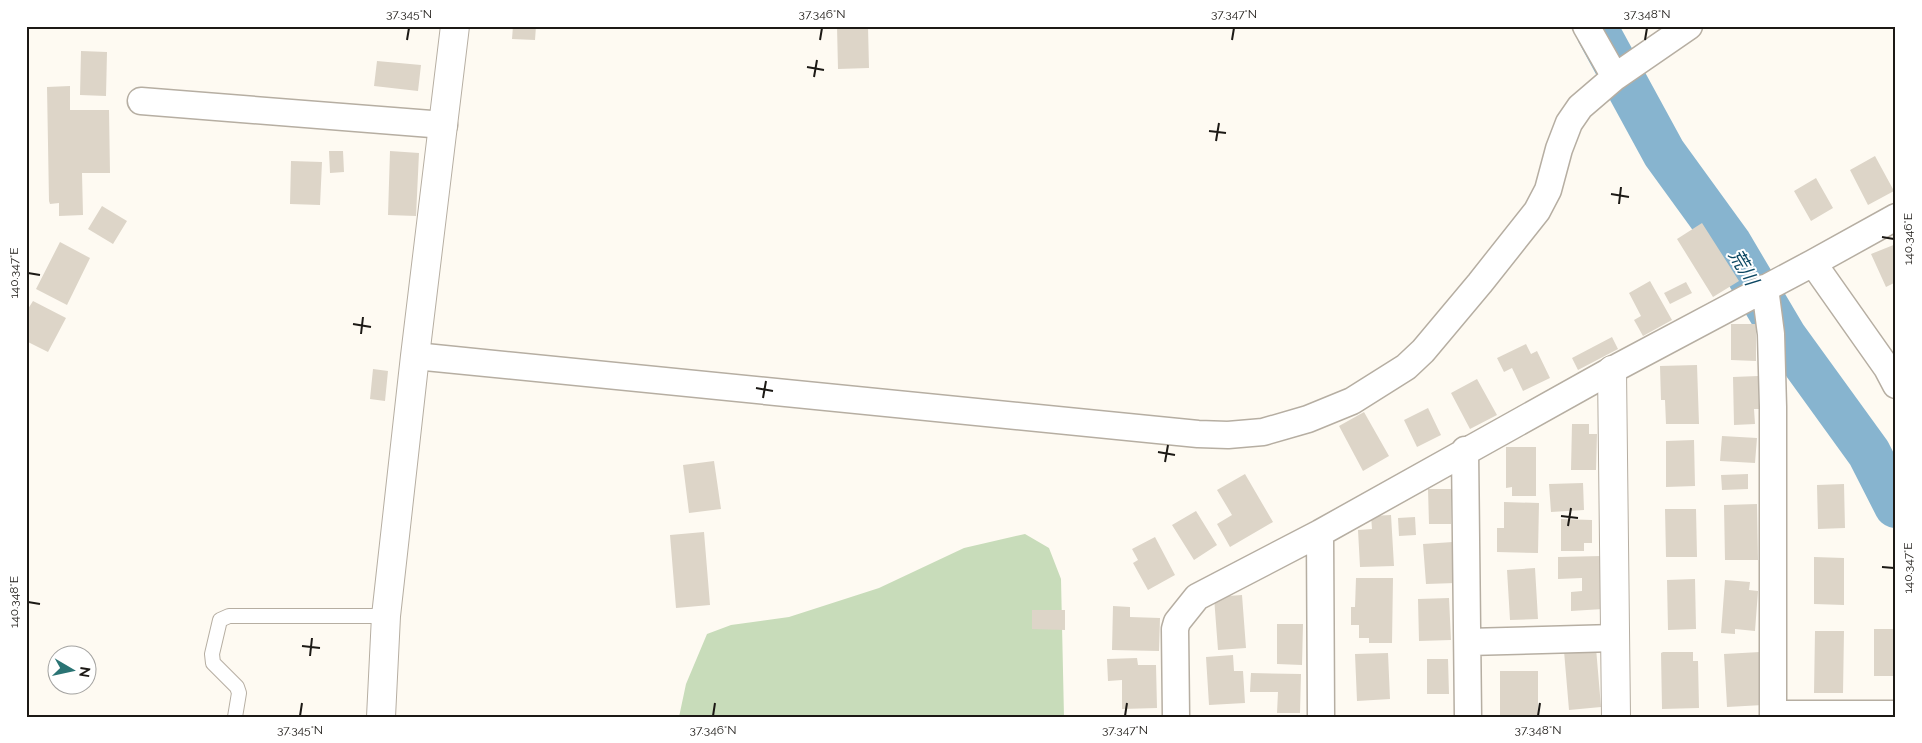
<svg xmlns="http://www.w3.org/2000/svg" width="1922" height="743" viewBox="0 0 1922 743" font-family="Raleway,'Noto Sans JP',sans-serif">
<rect width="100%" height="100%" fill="#fefaf2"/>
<path fill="#c8dcba" d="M1025,534L1049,548L1061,579L1064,717H679L686,684L707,634L731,625L789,617L879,588L964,548Z"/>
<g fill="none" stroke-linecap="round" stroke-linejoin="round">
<path stroke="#87b4cf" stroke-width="44" d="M1598,32L1664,153L1730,244L1785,337L1869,453L1896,506"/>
</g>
<path fill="#ddd5c8" d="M513,26H536L535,40L512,39Z
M837,26H868L869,68L838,69Z
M81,51L107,52L106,96L80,95Z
M377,61L421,65L418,91L374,86Z
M70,86V110H109L110,173H82L83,215L59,216V203L50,204L49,201L47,87Z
M329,151H343L344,172L330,173Z
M390,151L419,153L416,216L388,215Z
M1875,156L1894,191L1868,205L1850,170Z
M291,161L322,162L320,205L290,204Z
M1816,178L1833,208L1811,221L1794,191Z
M102,206L127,221L113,244L88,229Z
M1702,223L1739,281L1713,297L1677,239Z
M60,242L90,258L67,305L36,289Z
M1896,244V282L1886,287L1871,254Z
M1650,281L1672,320L1643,336L1634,320L1641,316L1629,293Z
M1686,282L1692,293L1670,304L1664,293Z
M33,301L66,318L48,352L26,341V312Z
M1731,324H1756V361L1731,360Z
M1612,337L1618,349L1578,370L1572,358Z
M1526,344L1531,354L1537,351L1550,378L1523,391L1512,368L1504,372L1497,358Z
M1697,365L1699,424H1666L1665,400H1661L1660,366Z
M373,369L388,371L385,401L370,399Z
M1758,376L1759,409H1754L1755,424L1734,425L1733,377Z
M1477,379L1497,415L1470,429L1451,393Z
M1428,408L1441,435L1417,447L1404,420Z
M1364,412L1389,456L1363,471L1339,426Z
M1572,424H1589V434H1597L1596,470H1571Z
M1722,436L1757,438L1755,463L1720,461Z
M1694,440L1695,486L1666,487V441Z
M1506,447H1536V496H1512V487L1506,488Z
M714,461L721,509L689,513L683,465Z
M1245,474L1273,522L1230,547L1217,524L1232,515L1217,490Z
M1748,474V489L1722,490L1721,475Z
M1583,483L1584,510L1551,512L1549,484Z
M1844,484L1845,528L1818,529L1817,485Z
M1428,489H1451V524H1429Z
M1504,502L1539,503L1538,553L1497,552V528H1504Z
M1757,504L1758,560H1725L1724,505Z
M1665,509H1696L1697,557H1666Z
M1196,511L1217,545L1194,560L1172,525Z
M1391,515L1394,566L1360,567L1358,530L1372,529L1371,516Z
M1415,517L1416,535L1399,536L1398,518Z
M1561,519L1592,520V543H1584V551H1561Z
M704,532L710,605L676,608L670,535Z
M1155,537L1175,575L1148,590L1133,563L1138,560L1132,549Z
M1453,542L1456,583L1426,584L1423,544Z
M1601,556L1603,609L1571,611V592L1582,591V578L1558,579V557Z
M1814,557L1844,558V605L1814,604Z
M1535,568L1538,619L1510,620L1507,570Z
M1356,578H1393L1392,643H1369V638H1359V625H1351V607H1355Z
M1695,579L1696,629L1668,630L1667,580Z
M1725,580L1750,582L1749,590L1758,591L1755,631L1735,629V634L1721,633Z
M1242,595L1246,648L1218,650L1214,597Z
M1449,598L1451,640L1419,641L1418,599Z
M1113,606L1130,607V617L1160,618L1159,651L1112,650Z
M1032,610H1065V630L1032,629Z
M1277,624H1303L1302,665L1277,664Z
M1874,629H1896V676H1874Z
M1815,631H1844L1843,693H1814Z
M1596,648L1601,707L1569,710L1564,651Z
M1663,652H1693V661H1698L1699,708L1662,709L1661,653Z
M1760,652L1763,705L1727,707L1724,654Z
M1388,653L1390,699L1357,701L1355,654Z
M1233,655L1234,671H1243L1245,703L1209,705L1206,657Z
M1137,658L1138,665H1156L1157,708L1122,709V680L1108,681L1107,659Z
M1427,659H1448L1449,694H1427Z
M1500,671H1538V717H1500Z
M1251,673L1301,674L1300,713H1277L1278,692H1250Z"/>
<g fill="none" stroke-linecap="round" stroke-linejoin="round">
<defs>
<path id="service" d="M235,717L239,693L237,687L213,663L212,654L220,620L229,616H386"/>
<path id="minor" d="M1586,26L1615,77
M141,101L444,125
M1813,263L1887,368L1896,385
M1765,288L1771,334L1773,407V717
M415,356L1198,434L1228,435L1263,432L1308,419L1352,401L1406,367L1423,351L1480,283L1537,211L1548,190L1559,149L1569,123L1580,107L1615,77L1689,26
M1465,450L1468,717
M1320,533L1321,717
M1468,642L1615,638
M1773,714H1896
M1176,717L1175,629L1177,622L1197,597L1320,533L1612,370L1813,263L1896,217"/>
<path id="tertiary" d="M1612,370L1616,717
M381,717L386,616L415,356L455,26"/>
</defs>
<use href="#service" stroke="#b6aea2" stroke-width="16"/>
<use href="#minor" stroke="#b6aea2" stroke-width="29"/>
<use href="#tertiary" stroke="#b6aea2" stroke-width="30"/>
<use href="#service" stroke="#fff" stroke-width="14"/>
<use href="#minor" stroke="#fff" stroke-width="26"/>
<use href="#tertiary" stroke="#fff" stroke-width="28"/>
</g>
<path fill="none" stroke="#1c1915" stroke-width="2" d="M407,40L409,28M820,40L822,28M1232,40L1234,28M1645,40L1647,28M807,67L824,70M814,77L817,60M1209,131L1226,133M1216,141L1219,123M1611,194L1629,197M1619,204L1621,187M1882,237L1894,239M28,273L40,275M353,324L371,327M361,334L363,317M756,388L773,391M763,398L766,381M1158,452L1175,455M1165,462L1168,445M1561,516L1578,518M1568,526L1571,508M1882,567L1894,568M28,602L40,604M302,646L320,648M310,656L312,638M300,716L302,703M713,716L715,703M1125,716L1127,703M1538,716L1540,703"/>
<g text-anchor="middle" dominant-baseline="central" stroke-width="4" stroke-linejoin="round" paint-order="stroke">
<g font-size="19" font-style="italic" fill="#0c4762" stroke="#fff">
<text transform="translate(1744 267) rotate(59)">荒川</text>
</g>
</g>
<rect width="1922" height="743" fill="none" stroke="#ffffff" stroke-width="55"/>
<g transform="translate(72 670) rotate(99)"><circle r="24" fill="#ffffff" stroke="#a4a3a1"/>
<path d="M0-4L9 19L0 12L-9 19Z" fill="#2a7474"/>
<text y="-8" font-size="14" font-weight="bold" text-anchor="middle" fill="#1c1915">N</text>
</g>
<rect x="28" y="28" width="1866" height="688" fill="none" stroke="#1c1915" stroke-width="2"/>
<g font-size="12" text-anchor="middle" fill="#1c1915">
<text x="409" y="18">37.345°N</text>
<text x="822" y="18">37.346°N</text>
<text x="1234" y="18">37.347°N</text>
<text x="1647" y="18">37.348°N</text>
<text transform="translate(1908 239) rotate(-90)" y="4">140.346°E</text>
<text transform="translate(14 273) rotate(-90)" y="4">140.347°E</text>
<text transform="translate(1908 568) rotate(-90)" y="4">140.347°E</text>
<text transform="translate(14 602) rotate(-90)" y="4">140.348°E</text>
<text x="300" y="734">37.345°N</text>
<text x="713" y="734">37.346°N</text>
<text x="1125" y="734">37.347°N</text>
<text x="1538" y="734">37.348°N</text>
</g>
</svg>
